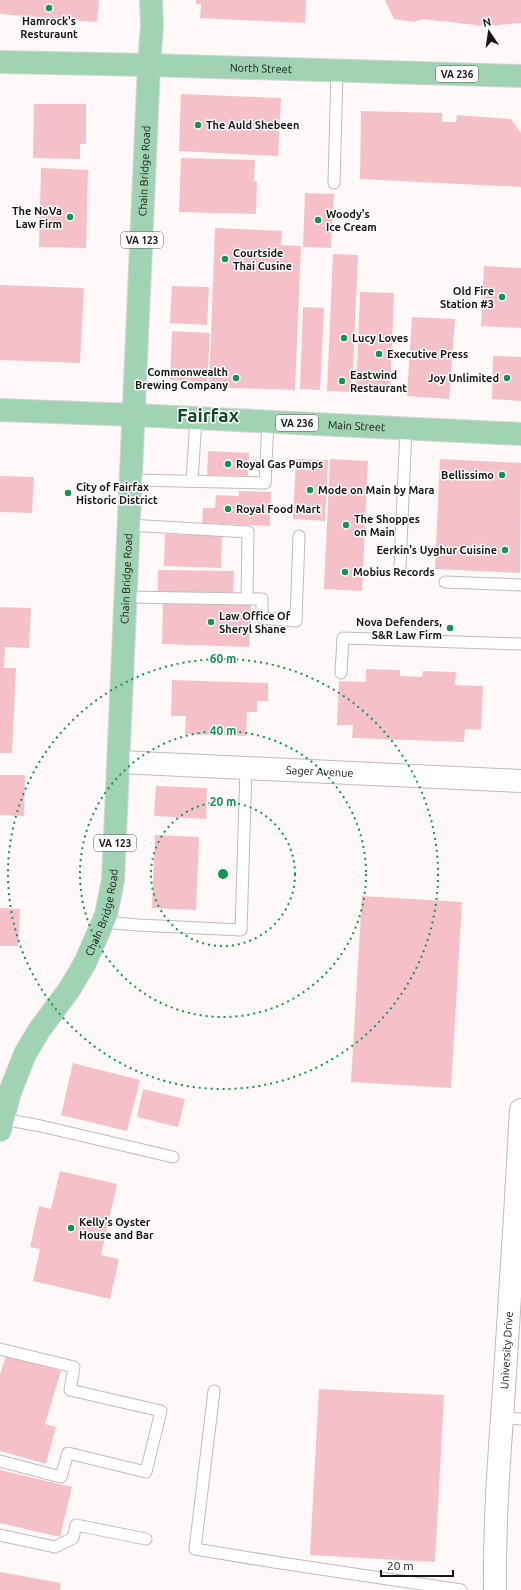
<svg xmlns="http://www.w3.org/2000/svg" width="521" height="1590" viewBox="0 0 521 1590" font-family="Ubuntu,sans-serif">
<rect width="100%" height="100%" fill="#fff8f9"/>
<path fill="#f6c0c9" d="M0,0H99L97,22L0,14Z
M196,0H306L305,23L200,18L201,4H196Z
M385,0H521V23L485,26L423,19L415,22L394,19Z
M181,94L281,98L278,156L179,151Z
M34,104H86V144H80V159L33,158Z
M361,111L442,113V122H456L457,115L511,119L521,133V187L360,179Z
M181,158L255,160L254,181H257L256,214L179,212Z
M41,168L88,170L86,248L39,247Z
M305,193L334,194L331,248L303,247Z
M215,228L282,231L281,245L301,246L295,390L209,387Z
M333,254L358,255L352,392L327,391Z
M484,266L521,268V328L481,326Z
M0,285L84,288L80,363L0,360Z
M172,286L209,287L207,325L170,323Z
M360,292L394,293L390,393L356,392Z
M303,307L324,308L320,390L300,389Z
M412,317L455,319L449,399L407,396Z
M172,331L210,333L207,382L170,380Z
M493,356L521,357V401L492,399Z
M208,451L249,453L248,476L207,475Z
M296,459L328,460L325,521L293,519Z
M330,459L368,461L362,591L324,589Z
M440,459L521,463L520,573L435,569Z
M0,476L34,477L32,513L0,512Z
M239,491L271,492L270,526L202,523L203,508H215L216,495L239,496Z
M165,534L222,536L221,568L164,566Z
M158,570L234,571L233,594L158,593Z
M163,600L251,604L249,647L162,644Z
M0,607L31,608L29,648L5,647L4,668H16L12,753H0Z
M366,669L400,670V676L422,677L423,671L456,672L455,685L483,686L481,730L465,729L464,742L352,738L353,725H337L339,681L366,682Z
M172,680L268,683V701H257V712H247L246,736L185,734L186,716H171Z
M0,775H25L24,816L0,815Z
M156,786L207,788L206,819L154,816Z
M155,835L199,837L196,910L152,908Z
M362,896L462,902L451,1088L351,1082Z
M0,908L20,909L18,946H0Z
M73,1063L140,1080L127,1131L61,1115Z
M143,1089L185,1099L178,1127L137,1117Z
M60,1171L117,1184L101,1255L119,1259L110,1299L33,1281L40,1249L30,1247L39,1206L51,1209Z
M6,1355L61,1371L45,1424L56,1427L46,1464L0,1451V1375Z
M319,1389L444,1395L435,1562L310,1555Z
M0,1470L72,1487L60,1537L0,1523Z
M0,1572L61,1583L60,1590H0Z"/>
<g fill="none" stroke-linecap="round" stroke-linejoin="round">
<defs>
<path id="service" d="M334,183L337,71
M132,480L265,483L268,422
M192,481L196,418
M129,525L248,532L247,599H262V618L296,621L299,536
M400,567L406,428
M445,582L521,585
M126,597L247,599
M341,673L343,638L521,644
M103,922L138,925L241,930L246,768
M3,1119L41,1126L173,1157
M0,1349L74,1367L70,1390L161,1411L146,1472L68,1453L61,1477L0,1461
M214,1391L195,1549L274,1562L461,1590
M501,1417L521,1419
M0,1535L55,1547L73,1538L76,1525L146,1539"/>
<g id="tertiary">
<path id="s1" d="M119,762L521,781"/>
<path id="s2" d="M495,1590C494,1507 502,1425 507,1343C512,1265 517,1188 521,1110"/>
</g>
<g id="primary">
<path id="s3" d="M0,62L149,65L521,76"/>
<path id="s4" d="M0,410L134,415L521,434"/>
<path id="s5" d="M0,1130L10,1092L25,1054L40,1029L69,990L85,963L106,915L113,880L149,65L152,25L151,0"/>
</g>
</defs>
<use href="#service" stroke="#c4b9ba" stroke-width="13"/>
<use href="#tertiary" stroke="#c4b9ba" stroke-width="24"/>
<use href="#primary" stroke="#d6d5d5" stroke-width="24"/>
<use href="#service" stroke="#fff" stroke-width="11"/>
<use href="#tertiary" stroke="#fff" stroke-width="22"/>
<use href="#primary" stroke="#9fd3b3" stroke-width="22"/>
</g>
<g fill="none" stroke="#0f9656" stroke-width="2" stroke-dasharray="2 4">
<circle cx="223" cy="874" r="72"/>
<circle cx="223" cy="874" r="143"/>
<circle cx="223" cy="874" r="215"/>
</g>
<g fill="#0f9656" stroke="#fff" stroke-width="1.5">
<circle cx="49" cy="8" r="4"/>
<circle cx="198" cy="125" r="4"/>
<circle cx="70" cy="217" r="4"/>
<circle cx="318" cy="220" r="4"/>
<circle cx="225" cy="259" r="4"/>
<circle cx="502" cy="297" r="4"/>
<circle cx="344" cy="338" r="4"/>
<circle cx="379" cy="354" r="4"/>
<circle cx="236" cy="378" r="4"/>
<circle cx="507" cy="378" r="4"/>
<circle cx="342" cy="381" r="4"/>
<circle cx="228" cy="464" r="4"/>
<circle cx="502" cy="475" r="4"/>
<circle cx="310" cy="490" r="4"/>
<circle cx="68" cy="493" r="4"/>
<circle cx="228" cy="509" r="4"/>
<circle cx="346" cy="525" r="4"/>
<circle cx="505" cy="550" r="4"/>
<circle cx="345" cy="572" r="4"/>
<circle cx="211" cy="622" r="4"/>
<circle cx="450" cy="628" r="4"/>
<circle cx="71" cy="1228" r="4"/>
</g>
<g text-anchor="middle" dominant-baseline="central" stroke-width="3" stroke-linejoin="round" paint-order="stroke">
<g fill="#fff" stroke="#5f5c5c" stroke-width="1">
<rect x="436" y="66" width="42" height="16" rx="3"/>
<rect x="121" y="232" width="42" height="16" rx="3"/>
<rect x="276" y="415" width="42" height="16" rx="3"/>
<rect x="94" y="835" width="42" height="16" rx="3"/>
</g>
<g font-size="10" font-weight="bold" fill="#1a1616">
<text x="457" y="74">VA 236</text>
<text x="142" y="240">VA 123</text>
<text x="297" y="423">VA 236</text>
<text x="115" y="843">VA 123</text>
</g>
<g font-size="11" font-weight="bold" fill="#1a1616" stroke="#fff" text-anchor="start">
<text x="49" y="21" text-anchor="middle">Hamrock's<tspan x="49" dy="13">Resturaunt</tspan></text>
<text x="206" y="125">The Auld Shebeen</text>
<text x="62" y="211" text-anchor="end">The NoVa<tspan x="62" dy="13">Law Firm</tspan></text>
<text x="326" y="214">Woody's<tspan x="326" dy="13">Ice Cream</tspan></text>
<text x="233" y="253">Courtside<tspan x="233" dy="13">Thai Cusine</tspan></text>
<text x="494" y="291" text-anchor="end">Old Fire<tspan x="494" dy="13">Station #3</tspan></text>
<text x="352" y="338">Lucy Loves</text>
<text x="387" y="354">Executive Press</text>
<text x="228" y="372" text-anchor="end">Commonwealth<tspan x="228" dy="13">Brewing Company</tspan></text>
<text x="350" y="375">Eastwind<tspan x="350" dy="13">Restaurant</tspan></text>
<text x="499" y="378" text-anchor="end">Joy Unlimited</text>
<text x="236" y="464">Royal Gas Pumps</text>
<text x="494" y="475" text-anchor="end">Bellissimo</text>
<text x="76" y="487">City of Fairfax<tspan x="76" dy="13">Historic District</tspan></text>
<text x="318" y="490">Mode on Main by Mara</text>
<text x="236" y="509">Royal Food Mart</text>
<text x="354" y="519">The Shoppes<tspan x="354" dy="13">on Main</tspan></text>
<text x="497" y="550" text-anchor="end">Eerkin's Uyghur Cuisine</text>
<text x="353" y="572">Mobius Records</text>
<text x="219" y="616">Law Office Of<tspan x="219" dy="13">Sheryl Shane</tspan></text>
<text x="442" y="622" text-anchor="end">Nova Defenders,<tspan x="442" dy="13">S&amp;R Law Firm</tspan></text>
<text x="79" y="1222">Kelly's Oyster<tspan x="79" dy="13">House and Bar</tspan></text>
</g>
<g font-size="11" fill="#1a1616" stroke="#fff">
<text stroke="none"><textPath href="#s3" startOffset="261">North Street</textPath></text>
<text stroke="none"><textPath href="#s5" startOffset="987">Chain Bridge Road</textPath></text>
<text stroke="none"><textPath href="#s4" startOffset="357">Main Street</textPath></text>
<text stroke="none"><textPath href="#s5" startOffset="579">Chain Bridge Road</textPath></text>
<text stroke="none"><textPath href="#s1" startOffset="201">Sager Avenue</textPath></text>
<text stroke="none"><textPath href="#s5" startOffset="243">Chain Bridge Road</textPath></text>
<text stroke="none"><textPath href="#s2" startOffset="240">University Drive</textPath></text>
</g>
<g font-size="19" font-weight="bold" fill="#0e4829" stroke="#fff">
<text x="208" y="415">Fairfax</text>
</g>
</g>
<circle cx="223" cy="874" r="6" fill="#0f9656" stroke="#fff" stroke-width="2"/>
<g font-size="12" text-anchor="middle" font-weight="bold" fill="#0f9656" stroke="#fff" stroke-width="3" stroke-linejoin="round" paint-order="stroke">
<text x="223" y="663">60 m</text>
<text x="223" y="735">40 m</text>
<text x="223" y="806">20 m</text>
</g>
<g transform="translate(489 32) rotate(347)" stroke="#ffffff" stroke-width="3" paint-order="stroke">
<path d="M0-3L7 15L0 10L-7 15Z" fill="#1a1616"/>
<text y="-6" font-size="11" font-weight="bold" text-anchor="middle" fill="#1a1616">N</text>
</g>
<path d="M381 1570v6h72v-6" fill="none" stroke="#1a1616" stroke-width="2"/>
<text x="387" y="1570" font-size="12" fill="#1a1616" stroke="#ffffff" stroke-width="3" paint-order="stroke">20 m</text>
</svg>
